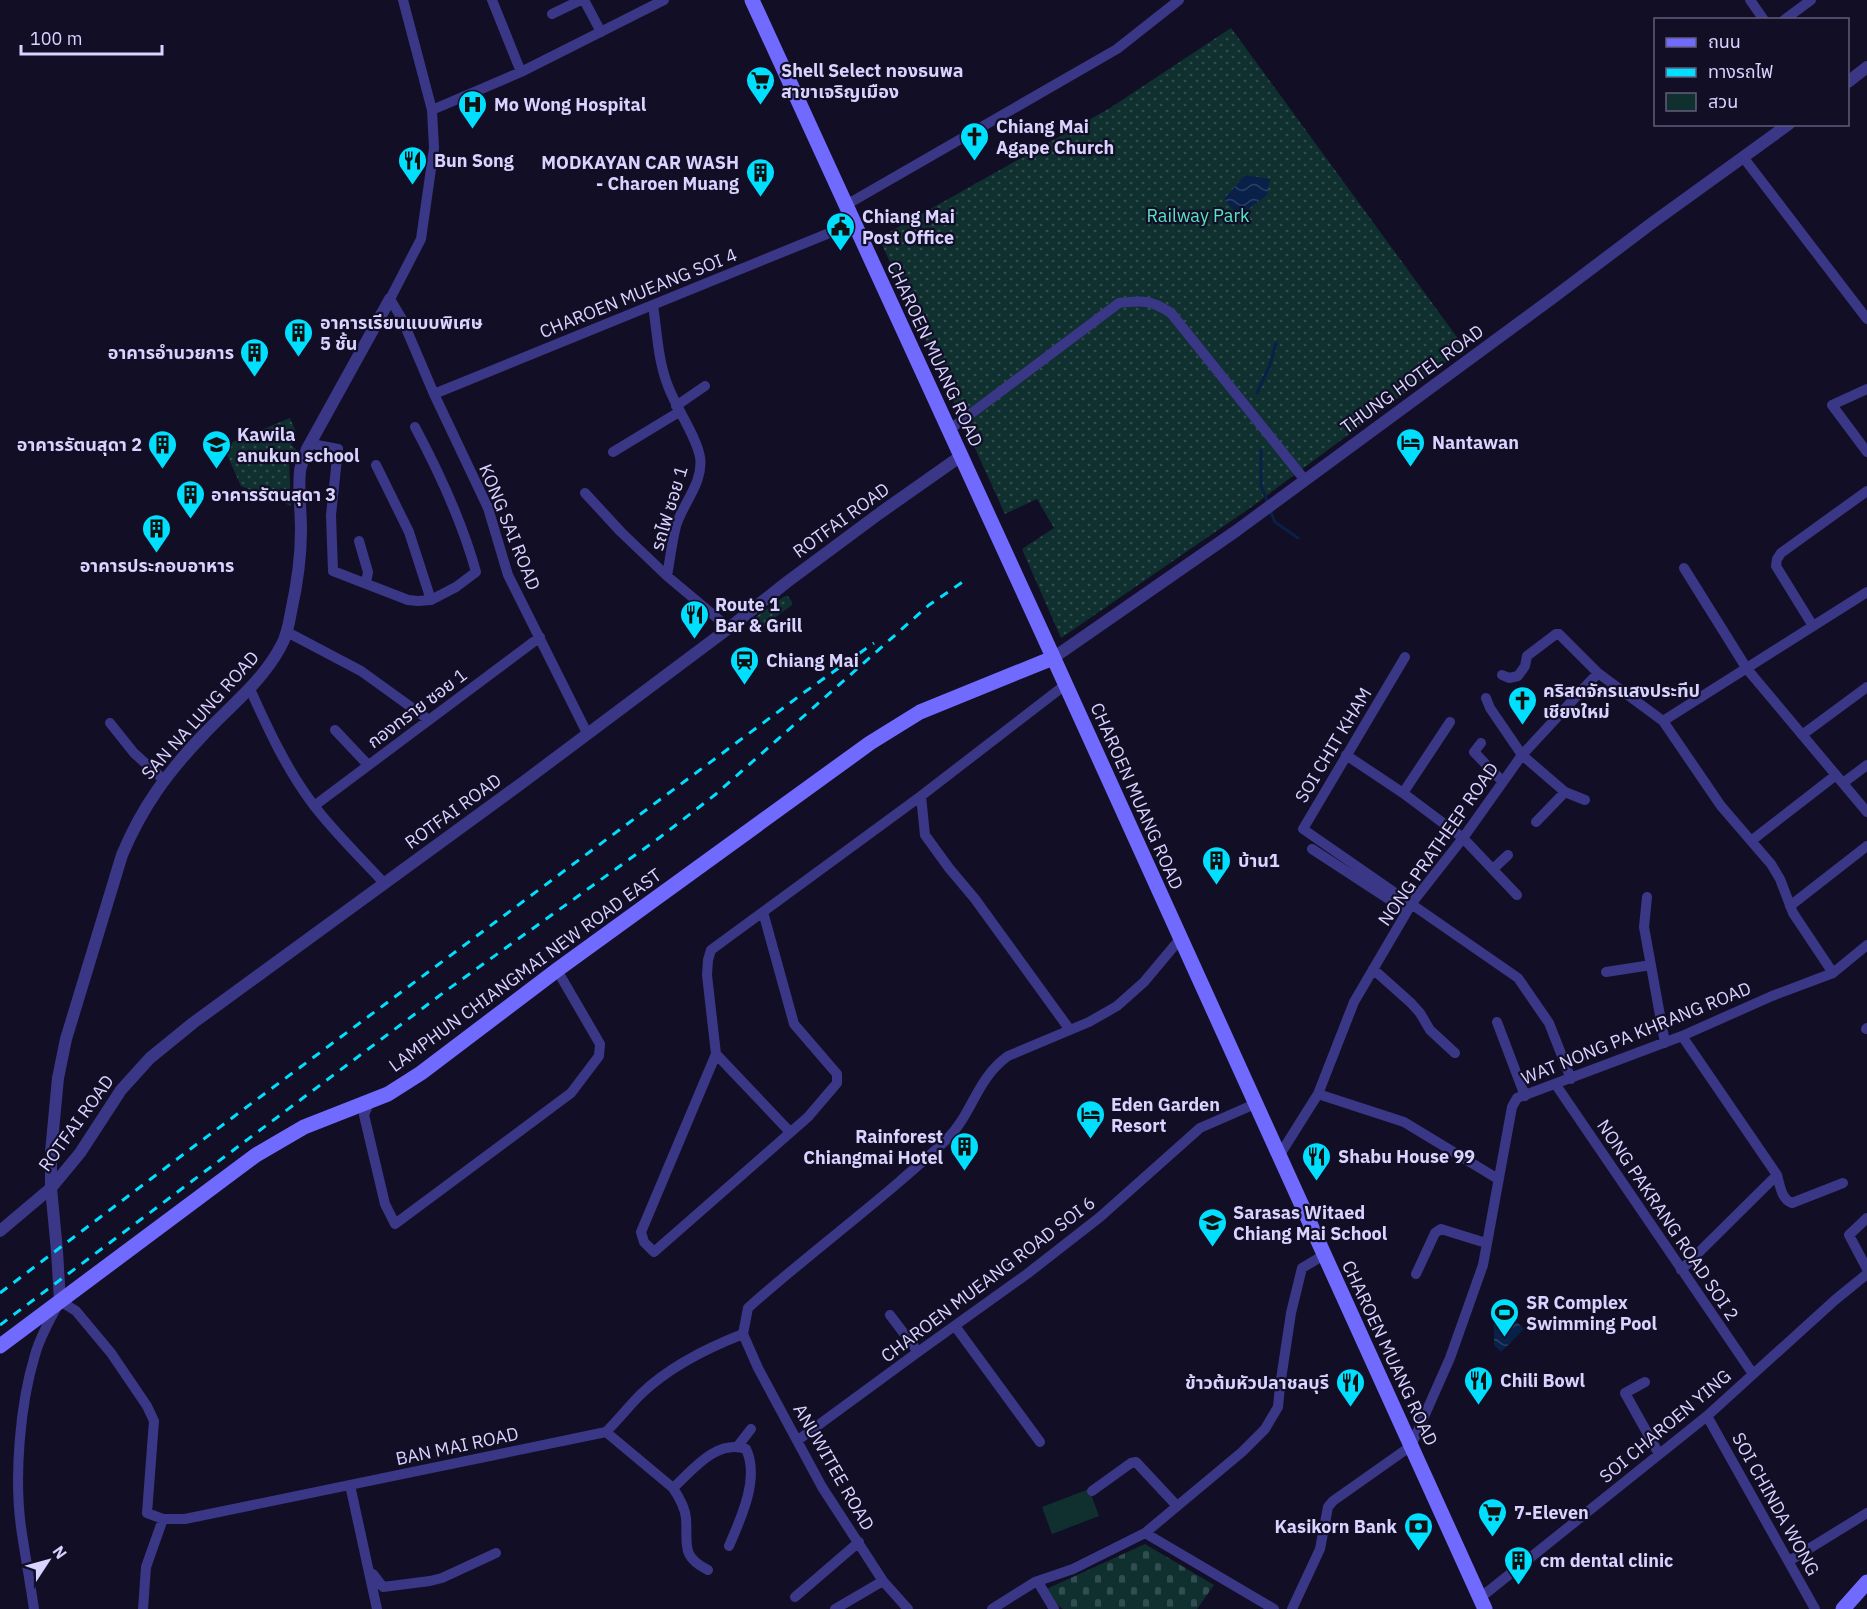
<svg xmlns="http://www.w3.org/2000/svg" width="1867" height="1609" viewBox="0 0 1867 1609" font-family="'IBM Plex Sans','Noto Sans Thai',sans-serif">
<defs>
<pattern id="green-dots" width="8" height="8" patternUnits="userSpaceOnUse" patternTransform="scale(1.5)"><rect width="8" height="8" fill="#103030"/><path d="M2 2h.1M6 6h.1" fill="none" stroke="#324d4f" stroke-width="1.8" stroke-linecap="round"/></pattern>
<pattern id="cemetery-stones" width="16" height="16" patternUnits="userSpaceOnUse" patternTransform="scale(1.5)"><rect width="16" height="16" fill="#103030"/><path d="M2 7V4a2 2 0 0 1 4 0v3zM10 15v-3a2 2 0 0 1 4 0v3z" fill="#324d4f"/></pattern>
<pattern id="water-waves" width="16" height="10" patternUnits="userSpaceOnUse" patternTransform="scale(1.5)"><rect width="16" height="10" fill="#092049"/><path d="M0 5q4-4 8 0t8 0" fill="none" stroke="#2c4064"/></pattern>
</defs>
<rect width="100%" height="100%" fill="#120e26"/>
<path fill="url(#green-dots)" d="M1231,28L1465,348L1250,508L1061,638L1022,549L1054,528L1037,499L1005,514L879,238L1110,108Z
M290,418L296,432L291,445L296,449L289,461L291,506L241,486L223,446Z
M785,596H788L792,602V605L757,631L750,621Z"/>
<path fill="url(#cemetery-stones)" d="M1145,1544L1214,1585L1197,1609H1063L1040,1592Z"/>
<path fill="#103030" d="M1089,1489L1099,1516L1052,1534L1042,1507Z"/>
<path fill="url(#water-waves)" d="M1245,175L1270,179L1267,195L1246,211L1235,212L1224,199Z
M1504,1310L1524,1329L1501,1352L1494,1345V1320Z"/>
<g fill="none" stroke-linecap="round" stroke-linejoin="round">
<path stroke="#092049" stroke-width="3" d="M1257,393L1270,365L1276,343
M1261,450V486L1268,503
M1270,510L1275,522L1298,538"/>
<path stroke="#3b3787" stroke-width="10" d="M403,0L432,110L434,148L421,239L390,299L402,319L434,394L488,508L508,575L587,733
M492,0L521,72
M584,0L601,32
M1750,0L1764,20
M552,14L581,0
M1784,20L1811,0
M432,110L521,72L664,0
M1743,157L1867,319
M846,205L1117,49L1179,0
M653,305C657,332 658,361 668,386C676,408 696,435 700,457C704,482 683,503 676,526C672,542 670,559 667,576
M1867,389L1832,405L1867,452
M434,394L854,223
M676,406L705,386
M949,430L1119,303C1141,300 1152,300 1171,313L1304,479
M311,441L317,445L338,449L331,515L333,571L408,600L418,601L431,600L456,587L476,572C462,521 440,474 415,427
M613,452L679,412
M376,465L409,532L431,600
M585,493L621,532L667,576L729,628
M359,541L368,572L366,583
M1684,568L1747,669L1867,812
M1813,626L1776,566L1777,559L1781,553L1867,491
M287,632L361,671L429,720
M1405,657L1303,829L1518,978L1549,1023L1571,1079
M1502,675L1509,678L1518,676L1525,666L1527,656L1556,634H1559L1598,673L1663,721L1721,806L1771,864L1780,879L1793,913L1833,973
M250,689C268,729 286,768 312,803C332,830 361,858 384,883
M1486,698L1490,708L1522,755L1565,792L1585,800
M1663,721L1867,592
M110,723L134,753L164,780
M335,730L368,765
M1802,735L1867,687
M1481,743L1474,752L1503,782
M1346,755L1403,793L1463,838L1517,895
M1843,783L1867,765
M1403,793L1450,722
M921,796L925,835L949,868L975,899L1070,1030
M314,806L540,637
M1536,822L1565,792
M1751,841L1836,775
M1312,849L1407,911
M1493,869L1508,855
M1647,897L1644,927L1665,1043
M1790,906L1867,846
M763,912L794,1024L837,1074V1083L808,1117L654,1252L644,1242L641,1232L716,1054L707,975L708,960L711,950L921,796L1065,685
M1373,969L1411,1003L1420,1013L1430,1030L1455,1053
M1606,972L1651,965
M1497,1022L1525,1096
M1866,1029L1867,1028
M1682,1036L1777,1175C1780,1185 1781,1199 1792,1203L1843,1183
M716,1054L790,1132
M1556,1085L1753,1374
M1318,1094L1404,1122L1498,1179
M369,1103L364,1115L385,1204L395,1224L571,1093L599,1056L600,1044L557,970
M1279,1156L1318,1094L1354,1002L1412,903L1463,838L1522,755L1598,673
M1867,1218L1849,1235L1867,1269
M1681,1270L1777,1175
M1416,1274L1435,1233L1441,1229L1486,1243
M890,1315L918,1352
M955,1326L1040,1442
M743,1334L748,1308C797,1264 849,1225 899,1182C915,1168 932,1154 947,1139C973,1113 976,1079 1008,1056L1089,1022L1117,1006L1144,982L1180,939
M743,1334L758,1368L822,1487L883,1581L908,1609
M1645,1382L1625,1393L1659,1454
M1707,1416L1815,1609
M606,1432L673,1488C693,1470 716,1439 746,1449C760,1478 741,1518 729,1546
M798,1440L918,1352L1027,1274L1100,1217L1200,1128L1255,1104
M737,1447L751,1429
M350,1485L377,1609
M673,1488C679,1497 685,1507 686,1518C688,1544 680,1556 708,1570
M1092,1491L1131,1463L1136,1462L1177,1506
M1145,1533L1274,1609
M1789,1561L1867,1513
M369,1573L373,1574L383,1587L430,1581L442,1578L496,1553
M1038,1582L1054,1609
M795,1597L859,1542
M1480,1598L1707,1416L1835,1300L1867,1274
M34,1609C30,1582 25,1555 21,1527C14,1476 20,1404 35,1355C40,1336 51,1318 60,1301L76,1311L111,1353L147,1406L154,1421L147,1513L163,1519H185L606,1432C618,1420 629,1406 641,1394C669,1367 707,1348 743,1334
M143,1609L146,1567L163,1519
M835,1609L883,1581
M992,1609L1035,1582L1073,1569L1145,1533L1242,1452L1265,1429L1278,1407L1280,1386L1291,1313L1302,1268L1324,1255
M1292,1609L1320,1549L1328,1507L1333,1501L1411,1446L1450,1358L1483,1265L1512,1107L1517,1098L1682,1036L1772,996L1833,973L1867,945"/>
<path stroke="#3b3787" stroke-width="12" d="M1848,82L1867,67
M1053,658L1236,531L1554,297L1652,223L1789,124
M0,1231L51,1188L80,1153L121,1090L150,1058L193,1023L522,783L729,628L787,582L880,513L961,456
M60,1301L57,1251L51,1188V1152L58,1078L66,1039L122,855C142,807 167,773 203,735C230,706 262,682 281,646C287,636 289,623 291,612C297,585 301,558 301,530C301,511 298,490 300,471C301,464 305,456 307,449L390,299"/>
<path stroke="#716aff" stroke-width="15" d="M752,0L1044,637L1485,1609
M0,1346L256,1155L304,1127L388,1094L421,1073L557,970L870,743L920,712L1053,658
M1843,1609L1867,1582"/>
<path stroke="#00dffe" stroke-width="3" stroke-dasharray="9 8" stroke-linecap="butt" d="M0,1293L197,1144L802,694L874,643
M0,1325L447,990L659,838L716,794L929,605L967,579"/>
</g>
<defs>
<symbol id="supermarket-pin" viewBox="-11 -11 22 30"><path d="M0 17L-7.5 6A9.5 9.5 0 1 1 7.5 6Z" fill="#00dffe" stroke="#120e26"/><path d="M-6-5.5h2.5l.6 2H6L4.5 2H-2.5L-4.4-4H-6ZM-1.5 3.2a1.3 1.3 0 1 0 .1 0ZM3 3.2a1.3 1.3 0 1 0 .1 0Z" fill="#111"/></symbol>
<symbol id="hospital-pin" viewBox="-11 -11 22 30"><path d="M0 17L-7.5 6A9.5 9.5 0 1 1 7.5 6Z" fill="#00dffe" stroke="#120e26"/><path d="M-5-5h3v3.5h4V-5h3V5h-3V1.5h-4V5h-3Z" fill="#111"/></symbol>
<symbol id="church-pin" viewBox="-11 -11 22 30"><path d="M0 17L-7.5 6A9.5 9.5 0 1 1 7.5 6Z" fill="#00dffe" stroke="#120e26"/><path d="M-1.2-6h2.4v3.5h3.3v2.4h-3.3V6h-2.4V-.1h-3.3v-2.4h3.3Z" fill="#111"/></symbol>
<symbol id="restaurant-pin" viewBox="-11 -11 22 30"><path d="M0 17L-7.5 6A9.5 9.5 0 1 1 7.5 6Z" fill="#00dffe" stroke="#120e26"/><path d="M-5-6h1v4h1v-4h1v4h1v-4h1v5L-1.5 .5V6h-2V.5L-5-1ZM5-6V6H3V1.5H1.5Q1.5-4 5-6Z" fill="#111"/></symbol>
<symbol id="building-pin" viewBox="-11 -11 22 30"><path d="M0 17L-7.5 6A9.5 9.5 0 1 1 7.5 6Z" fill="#00dffe" stroke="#120e26"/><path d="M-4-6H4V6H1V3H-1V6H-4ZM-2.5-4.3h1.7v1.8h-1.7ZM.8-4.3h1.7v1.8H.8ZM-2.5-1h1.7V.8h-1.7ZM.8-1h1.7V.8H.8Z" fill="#111"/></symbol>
<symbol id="civic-pin" viewBox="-11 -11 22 30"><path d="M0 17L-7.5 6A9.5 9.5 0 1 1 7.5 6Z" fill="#00dffe" stroke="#120e26"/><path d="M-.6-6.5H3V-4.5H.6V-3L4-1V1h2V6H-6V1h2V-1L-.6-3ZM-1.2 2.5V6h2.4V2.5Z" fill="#111"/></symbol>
<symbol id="hotel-pin" viewBox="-11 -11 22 30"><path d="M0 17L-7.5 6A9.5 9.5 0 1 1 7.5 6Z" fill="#00dffe" stroke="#120e26"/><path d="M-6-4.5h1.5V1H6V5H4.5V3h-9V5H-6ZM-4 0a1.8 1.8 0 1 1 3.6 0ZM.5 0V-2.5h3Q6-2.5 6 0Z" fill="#111"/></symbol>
<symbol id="school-pin" viewBox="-11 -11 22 30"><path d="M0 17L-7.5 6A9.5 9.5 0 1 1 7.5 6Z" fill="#00dffe" stroke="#120e26"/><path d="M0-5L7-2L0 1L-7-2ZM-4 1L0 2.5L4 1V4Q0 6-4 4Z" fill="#111"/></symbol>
<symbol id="station-pin" viewBox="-11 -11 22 30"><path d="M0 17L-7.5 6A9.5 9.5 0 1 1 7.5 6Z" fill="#00dffe" stroke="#120e26"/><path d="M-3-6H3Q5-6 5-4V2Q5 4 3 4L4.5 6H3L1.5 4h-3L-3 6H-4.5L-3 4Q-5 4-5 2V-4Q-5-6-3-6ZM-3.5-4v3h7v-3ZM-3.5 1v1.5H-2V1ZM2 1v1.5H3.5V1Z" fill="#111"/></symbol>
<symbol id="stadium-pin" viewBox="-11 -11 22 30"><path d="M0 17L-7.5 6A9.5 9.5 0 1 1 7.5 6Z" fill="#00dffe" stroke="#120e26"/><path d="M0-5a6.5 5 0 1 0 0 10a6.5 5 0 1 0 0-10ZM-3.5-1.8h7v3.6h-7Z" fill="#111"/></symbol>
<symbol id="bank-pin" viewBox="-11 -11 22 30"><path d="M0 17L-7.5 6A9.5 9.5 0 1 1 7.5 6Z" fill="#00dffe" stroke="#120e26"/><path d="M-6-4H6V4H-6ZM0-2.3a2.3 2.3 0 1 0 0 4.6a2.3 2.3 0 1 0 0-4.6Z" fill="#111"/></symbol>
</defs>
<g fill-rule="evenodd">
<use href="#supermarket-pin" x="744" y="64" width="33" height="45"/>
<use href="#hospital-pin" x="456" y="88" width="33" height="45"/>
<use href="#church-pin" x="958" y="120" width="33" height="45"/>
<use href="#restaurant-pin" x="396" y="144" width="33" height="45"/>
<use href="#building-pin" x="744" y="156" width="33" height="45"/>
<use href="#civic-pin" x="824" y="210" width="33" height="45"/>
<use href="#building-pin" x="282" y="316" width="33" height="45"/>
<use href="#building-pin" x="238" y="336" width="33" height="45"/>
<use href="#hotel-pin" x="1394" y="426" width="33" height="45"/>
<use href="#building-pin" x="146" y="428" width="33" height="45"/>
<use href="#school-pin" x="200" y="428" width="33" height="45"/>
<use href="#building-pin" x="174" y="478" width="33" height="45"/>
<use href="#building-pin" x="140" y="512" width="33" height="45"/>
<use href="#restaurant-pin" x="678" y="598" width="33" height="45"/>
<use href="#station-pin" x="728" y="644" width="33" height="45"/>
<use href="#church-pin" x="1506" y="684" width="33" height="45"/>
<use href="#building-pin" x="1200" y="844" width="33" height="45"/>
<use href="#hotel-pin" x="1074" y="1098" width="33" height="45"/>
<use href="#building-pin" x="948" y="1130" width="33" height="45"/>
<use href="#restaurant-pin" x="1300" y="1140" width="33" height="45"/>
<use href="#school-pin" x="1196" y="1206" width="33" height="45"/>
<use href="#stadium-pin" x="1488" y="1296" width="33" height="45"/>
<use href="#restaurant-pin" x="1462" y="1364" width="33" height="45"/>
<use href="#restaurant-pin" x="1334" y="1366" width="33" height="45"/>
<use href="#supermarket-pin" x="1476" y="1496" width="33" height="45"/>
<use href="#bank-pin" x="1402" y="1510" width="33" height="45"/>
<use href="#building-pin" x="1502" y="1544" width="33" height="45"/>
</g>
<g text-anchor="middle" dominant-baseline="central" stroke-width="4.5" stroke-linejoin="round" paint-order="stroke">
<g font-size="18" font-weight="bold" fill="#d9d3ff" stroke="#120e26" text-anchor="start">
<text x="781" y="70">Shell Select ทองธนพล<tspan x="781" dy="21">สาขาเจริญเมือง</tspan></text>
<text x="494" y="104">Mo Wong Hospital</text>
<text x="996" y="126">Chiang Mai<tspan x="996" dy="21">Agape Church</tspan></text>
<text x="434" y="160">Bun Song</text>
<text x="739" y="162" text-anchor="end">MODKAYAN CAR WASH<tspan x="739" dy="21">- Charoen Muang</tspan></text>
<text x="862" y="216">Chiang Mai<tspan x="862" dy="21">Post Office</tspan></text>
<text x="320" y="322">อาคารเรียนแบบพิเศษ<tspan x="320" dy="21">5 ชั้น</tspan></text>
<text x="234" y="352" text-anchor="end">อาคารอำนวยการ</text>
<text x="237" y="434">Kawila<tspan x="237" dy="21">anukun school</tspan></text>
<text x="1432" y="442">Nantawan</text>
<text x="142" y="444" text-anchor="end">อาคารรัตนสุดา 2</text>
<text x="211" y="494">อาคารรัตนสุดา 3</text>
<text x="157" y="565" text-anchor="middle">อาคารประกอบอาหาร</text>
<text x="715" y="604">Route 1<tspan x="715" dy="21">Bar &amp; Grill</tspan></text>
<text x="766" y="660">Chiang Mai</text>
<text x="1543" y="690">คริสตจักรแสงประทีป<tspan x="1543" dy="21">เชียงใหม่</tspan></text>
<text x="1238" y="860">บ้าน1</text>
<text x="1111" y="1104">Eden Garden<tspan x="1111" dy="21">Resort</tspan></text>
<text x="943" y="1136" text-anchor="end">Rainforest<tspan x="943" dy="21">Chiangmai Hotel</tspan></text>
<text x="1338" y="1156">Shabu House 99</text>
<text x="1233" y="1212">Sarasas Witaed<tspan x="1233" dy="21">Chiang Mai School</tspan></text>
<text x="1526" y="1302">SR Complex<tspan x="1526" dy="21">Swimming Pool</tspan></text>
<text x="1500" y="1380">Chili Bowl</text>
<text x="1329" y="1382" text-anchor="end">ข้าวต้มหัวปลาชลบุรี</text>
<text x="1514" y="1512">7-Eleven</text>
<text x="1397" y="1526" text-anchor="end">Kasikorn Bank</text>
<text x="1540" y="1560">cm dental clinic</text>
</g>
<g font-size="18" fill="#59e5c5" stroke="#120e26">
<text x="1198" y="215">Railway Park</text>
</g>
<g font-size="18" fill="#d9d3ff" stroke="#120e26">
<text transform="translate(638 293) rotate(-22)">CHAROEN MUEANG SOI 4</text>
<text transform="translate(935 354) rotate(65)">CHAROEN MUANG ROAD</text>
<text transform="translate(1412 379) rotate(-36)">THUNG HOTEL ROAD</text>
<text transform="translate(669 508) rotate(-73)">รถไฟ ซอย 1</text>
<text transform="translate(841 520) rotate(-36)">ROTFAI ROAD</text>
<text transform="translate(510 527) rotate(68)">KONG SAI ROAD</text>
<text transform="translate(417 708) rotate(-37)">กองทราย ซอย 1</text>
<text transform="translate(200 715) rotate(-48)">SAN NA LUNG ROAD</text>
<text transform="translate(1333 745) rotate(-59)">SOI CHIT KHAM</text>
<text transform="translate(1137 796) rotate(66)">CHAROEN MUANG ROAD</text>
<text transform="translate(453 811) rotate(-36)">ROTFAI ROAD</text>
<text transform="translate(1438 844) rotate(-55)">NONG PRATHEEP ROAD</text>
<text transform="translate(525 970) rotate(-36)">LAMPHUN CHIANGMAI NEW ROAD EAST</text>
<text transform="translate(1636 1033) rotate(-22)">WAT NONG PA KHRANG ROAD</text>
<text transform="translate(76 1123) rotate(-54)">ROTFAI ROAD</text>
<text transform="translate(1668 1220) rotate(56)">NONG PAKRANG ROAD SOI 2</text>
<text transform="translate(988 1279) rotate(-37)">CHAROEN MUEANG ROAD SOI 6</text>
<text transform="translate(1390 1353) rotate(65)">CHAROEN MUANG ROAD</text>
<text transform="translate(1665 1426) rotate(-40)">SOI CHAROEN YING</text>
<text transform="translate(457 1446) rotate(-12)">BAN MAI ROAD</text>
<text transform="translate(834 1467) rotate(60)">ANUWITEE ROAD</text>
<text transform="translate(1776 1504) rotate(61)">SOI CHINDA WONG</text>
</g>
</g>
<rect x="1654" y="18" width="195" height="108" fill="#120e26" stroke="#625d7d" stroke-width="1.5"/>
<rect x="1666" y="38" width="30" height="9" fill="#716aff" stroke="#625d7d" stroke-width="1.5"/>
<text x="1708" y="48" font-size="18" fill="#d9d3ff">ถนน</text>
<rect x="1666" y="68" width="30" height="9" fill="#00dffe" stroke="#625d7d" stroke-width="1.5"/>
<text x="1708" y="78" font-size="18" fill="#d9d3ff">ทางรถไฟ</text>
<rect x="1666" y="93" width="30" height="18" fill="#103030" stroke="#625d7d" stroke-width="1.5"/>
<text x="1708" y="108" font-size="18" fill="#d9d3ff">สวน</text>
<g transform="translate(48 1561) rotate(54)" stroke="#120e26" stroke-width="4.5" paint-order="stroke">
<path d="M0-4.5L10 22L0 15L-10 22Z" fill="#d9d3ff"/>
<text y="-9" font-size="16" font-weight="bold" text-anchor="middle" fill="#d9d3ff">N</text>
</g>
<path d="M21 45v9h141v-9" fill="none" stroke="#d9d3ff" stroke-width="3"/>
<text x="30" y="45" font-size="18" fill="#d9d3ff" stroke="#120e26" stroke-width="4.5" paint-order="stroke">100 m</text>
</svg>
